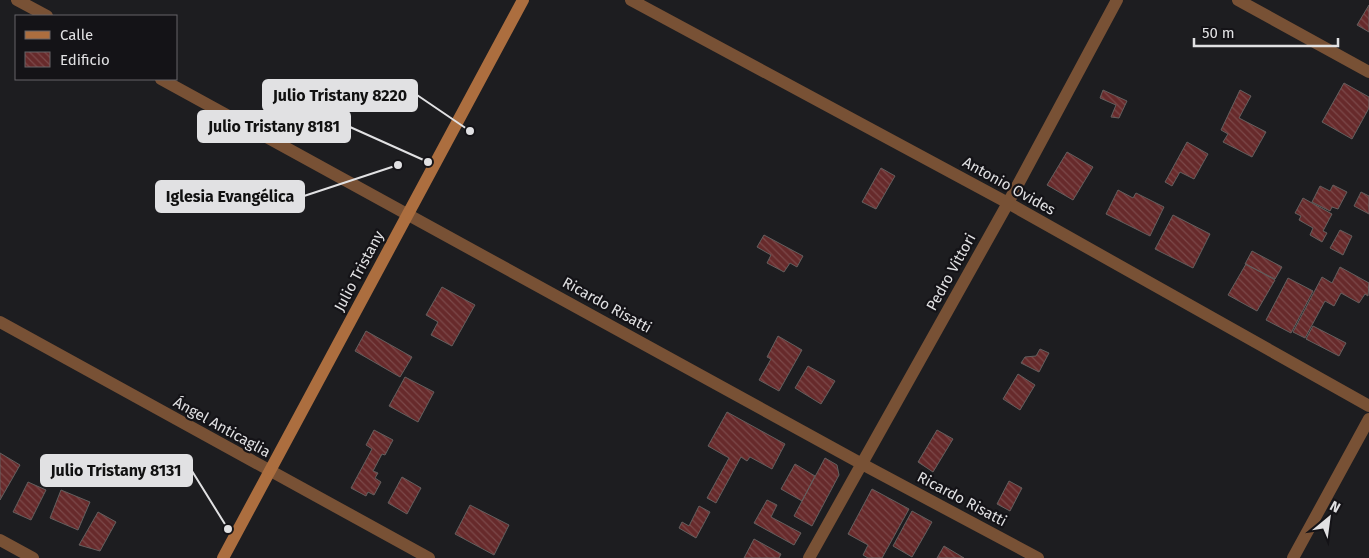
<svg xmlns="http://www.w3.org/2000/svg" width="1369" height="558" viewBox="0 0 1369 558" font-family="'Fira Sans',sans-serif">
<defs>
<pattern id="building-back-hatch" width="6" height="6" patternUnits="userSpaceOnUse" patternTransform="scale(1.25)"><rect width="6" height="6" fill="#672a2b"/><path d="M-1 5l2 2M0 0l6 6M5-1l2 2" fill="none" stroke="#7c494a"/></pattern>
</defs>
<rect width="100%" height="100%" fill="#1d1d20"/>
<path fill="url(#building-back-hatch)" stroke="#645f5e" d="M1369,5V32L1357,25Z
M1344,83L1369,97V108L1352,139L1322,122Z
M1103,90L1127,101L1119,118L1111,117L1116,105L1100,98Z
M1240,90L1251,96L1239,118L1266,132L1252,157L1223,142L1228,134L1221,130Z
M1187,142L1208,154L1194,179L1180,172L1172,186L1165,182Z
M1067,152L1093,167L1073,200L1047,185Z
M881,168L895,176L876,209L862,202Z
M1333,185L1347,192L1338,209L1332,207L1330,211L1312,202L1320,186L1330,191Z
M1118,190L1133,198L1136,193L1164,207L1150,236L1106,214Z
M1361,192L1369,196V214L1354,206Z
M1303,198L1332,214L1323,231L1327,233L1322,242L1310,235L1313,228L1299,220L1301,216L1295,213Z
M1173,215L1210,234L1193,268L1155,249Z
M1340,230L1352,236L1343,255L1330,248Z
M764,235L803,256L797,267L790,263L784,272L767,263L771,255L757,247Z
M1252,251L1282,267L1275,279L1245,264Z
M1246,264L1275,280L1257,311L1228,295Z
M1340,267L1369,283L1368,296L1365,294L1359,303L1341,293L1334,306L1325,301L1305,338L1293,332L1322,277L1332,283Z
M1288,278L1313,291L1291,333L1266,320Z
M442,287L475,305L452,346L431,335L438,322L426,315Z
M1313,326L1346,343L1339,356L1306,339Z
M366,331L412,357L400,377L355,351Z
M778,336L802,350L779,391L759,380L771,359L767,357Z
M1040,349L1049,353L1039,372L1021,363L1025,357L1036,356Z
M808,366L835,381L821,404L795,388Z
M1018,374L1035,385L1020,410L1003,399Z
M405,377L434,392L418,422L389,406Z
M727,412L785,444L772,469L750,457L747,461L741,457L716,503L707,498L729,458L708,446Z
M374,430L393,440L385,455L382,454L373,471L378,473L375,478L381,482L374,495L368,492L366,496L351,488L372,449L366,445Z
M937,430L953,439L933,472L918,462Z
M0,453L20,465L0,500Z
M825,458L837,465L839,475L812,526L794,516Z
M795,464L815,476L802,501L781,489Z
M402,477L421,488L407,514L388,503Z
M1009,481L1022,488L1010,511L997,504Z
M28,482L46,490L31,520L13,512Z
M872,489L909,509L882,558H868L863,555L868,545L848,534Z
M61,490L90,502L78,530L50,518Z
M767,500L777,505L771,517L801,533L794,545L754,523Z
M470,505L509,525L494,555L455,534Z
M699,506L710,512L696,538L679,528L682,522L689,526Z
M912,511L932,522L912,557L893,546Z
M98,512L116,522L100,551L79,545Z
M754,539L781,554L779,558H744Z
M944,546L964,558H937Z"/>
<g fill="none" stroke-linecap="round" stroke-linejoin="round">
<path stroke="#785135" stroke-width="12" d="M17,0L47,16
M631,0L1008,203L1369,406
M1238,0L1369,72
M161,79L862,464L1038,558
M0,322L429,558
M0,540L33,558
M809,558L1008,203L1117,0
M1293,558L1369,419"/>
<path stroke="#ac6e3f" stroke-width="12" d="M223,558L523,0"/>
</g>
<g text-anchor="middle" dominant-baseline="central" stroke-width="4.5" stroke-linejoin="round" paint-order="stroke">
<g font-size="15" fill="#e1e1e3" stroke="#141317">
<text transform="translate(1009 186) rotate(29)">Antonio Ovides</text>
<text transform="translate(359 271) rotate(-62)">Julio Tristany</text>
<text transform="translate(951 272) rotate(-61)">Pedro Vittori</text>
<text transform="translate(607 305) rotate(29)">Ricardo Risatti</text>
<text transform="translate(222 427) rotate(29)">Ángel Anticaglia</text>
<text transform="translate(962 499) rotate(28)">Ricardo Risatti</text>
</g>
</g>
<path fill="none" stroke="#e1e1e3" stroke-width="2" d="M470 131L417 95M428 162L350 127M398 165L304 196M228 529L192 471"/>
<g fill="#e1e1e3" stroke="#141317" stroke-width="2">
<circle cx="470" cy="131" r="5"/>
<circle cx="428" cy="162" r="5"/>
<circle cx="398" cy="165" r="5"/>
<circle cx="228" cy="529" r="5"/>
</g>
<g fill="#e1e1e3" stroke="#e1e1e3" stroke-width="2">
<rect x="263" y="80" width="154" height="31" rx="5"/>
<rect x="198" y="111" width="152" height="31" rx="5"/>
<rect x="156" y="181" width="148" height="31" rx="5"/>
<rect x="41" y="455" width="151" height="31" rx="5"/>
</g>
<g font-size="16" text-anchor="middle" font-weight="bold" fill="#111">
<text x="340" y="101">Julio Tristany 8220</text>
<text x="274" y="132">Julio Tristany 8181</text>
<text x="230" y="202">Iglesia Evangélica</text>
<text x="116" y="476">Julio Tristany 8131</text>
</g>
<rect x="15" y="15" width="162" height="65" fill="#141317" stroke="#666569"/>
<rect x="25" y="31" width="25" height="8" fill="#ac6e3f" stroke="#666569"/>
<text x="60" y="40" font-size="15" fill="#e1e1e3">Calle</text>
<rect x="25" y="52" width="25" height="15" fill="url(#building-back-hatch)" stroke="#666569"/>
<text x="60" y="65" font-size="15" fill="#e1e1e3">Edificio</text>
<g transform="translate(1329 518) rotate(29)" stroke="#141317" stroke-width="4" paint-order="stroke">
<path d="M0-4L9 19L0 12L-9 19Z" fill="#e1e1e3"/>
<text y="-8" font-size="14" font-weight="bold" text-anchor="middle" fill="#e1e1e3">N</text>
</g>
<path d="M1194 38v8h144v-8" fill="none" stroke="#e1e1e3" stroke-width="2.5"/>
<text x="1202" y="38" font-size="15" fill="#e1e1e3" stroke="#141317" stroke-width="4" paint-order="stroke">50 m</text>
</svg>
